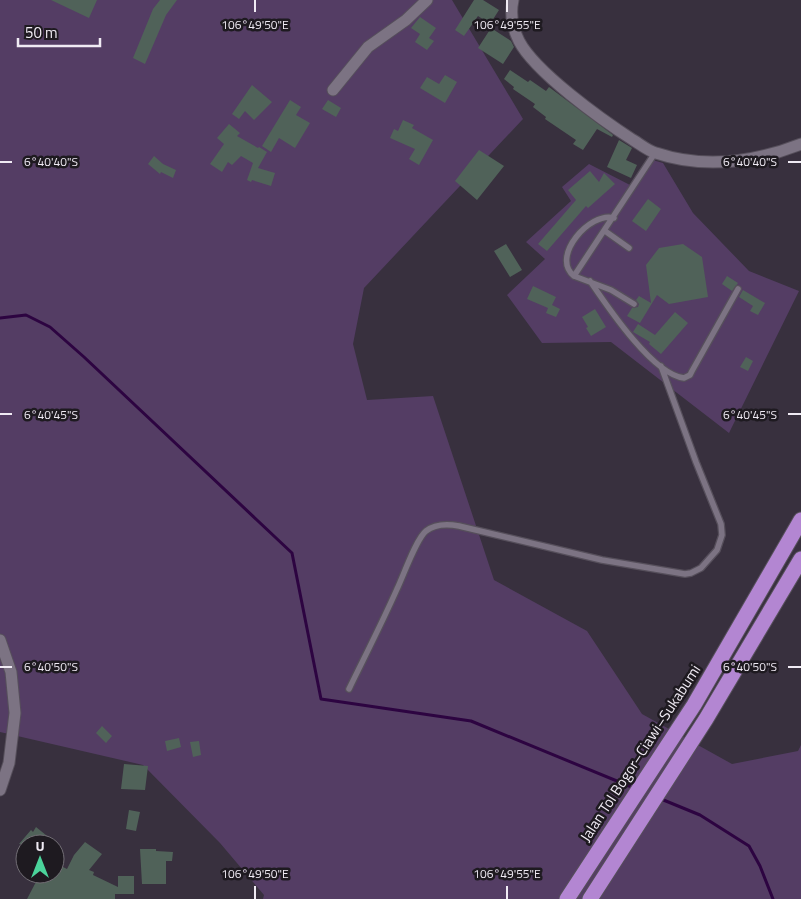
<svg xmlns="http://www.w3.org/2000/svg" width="801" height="899" viewBox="0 0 801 899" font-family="'Titillium Web',sans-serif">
<rect width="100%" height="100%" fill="#38303e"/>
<path fill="#543d64" d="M0,0H452L523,119L364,288L353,344L367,400L433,396L494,580L587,631L642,714L732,764L798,751L801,745V899H263L264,895L220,843L143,765L0,732Z
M649,159L663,163L693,213L749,271L799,291L729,433L611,342L542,343L507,295L545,259L526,242L571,201L562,187L589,164L630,185Z"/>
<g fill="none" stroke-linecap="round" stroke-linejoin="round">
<path stroke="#2d0441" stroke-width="3" d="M0,318L26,315L50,327L84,357L292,553L321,699L471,721L634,788
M661,799L700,815L749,846L760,866L773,899"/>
</g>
<path fill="#506259" d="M51,0H97L89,18Z
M160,0H177L166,15L145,64L133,58L153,9Z
M474,0H483L499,10L490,24L478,16L464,36L455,30Z
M420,17L436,28L429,38L434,41L427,50L415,42L420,34L411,28Z
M491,28L511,41L514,47L503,64L478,48Z
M510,70L528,82L530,80L546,91L549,87L613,135L612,137L597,129L583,150L573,144L576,140L545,119L546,117L533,107L535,104L513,89L514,87L504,79Z
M445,75L457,82L445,103L420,88L427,77L439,84Z
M252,85L272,102L254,120L245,111L239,119L232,114Z
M290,100L301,107L296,115L310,123L295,148L279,138L271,152L262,146Z
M328,100L341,108L336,117L322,109Z
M403,120L414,125L412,128L433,140L419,165L409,159L415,149L390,138L394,129L398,131Z
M229,124L240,133L237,136L258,148L259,147L267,152L258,168L275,173L271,186L252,180L251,182L247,180L253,163L241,156L232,165L228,162L222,172L210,164L224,144L217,138Z
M619,140L632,148L626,160L637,165L631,178L607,167Z
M479,150L504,166L477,200L455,181Z
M154,156L163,164L176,170L173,178L161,172L160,174L148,164Z
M590,171L599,182L604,173L615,184L588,208L586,206L547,251L538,244L576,200L568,190Z
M648,199L661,209L646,231L632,221Z
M506,244L522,270L510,277L494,251Z
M683,244L702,257L708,297L669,304L657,295L640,323L627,316L632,308L638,307L639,304L636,300L639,296L651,303L646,265L659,248Z
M727,276L738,283L732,291L722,284Z
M533,286L556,297L552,305L560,309L556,317L546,313L548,308L527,299Z
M743,290L765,303L758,315L750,311L753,306L739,297Z
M595,309L606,327L591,336L586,328L588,327L582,317Z
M675,312L688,323L661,354L649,344L650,342L633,332L638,324L655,335Z
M746,357L753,361L748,371L740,367Z
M102,726L112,736L106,743L96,733Z
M179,738L181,747L167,751L165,741Z
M199,741L201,755L193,757L190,742Z
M124,764L148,766L145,790L121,789Z
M129,810L140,812L136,831L126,829Z
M36,827L57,844H19L31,830L33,832Z
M85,842L102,854L89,870L94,872L93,875L118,887V876H134V894H115V899H27L37,880L25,874H55V863L67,869L74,855Z
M140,849H156V851L173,852L172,861H166V884H142Z"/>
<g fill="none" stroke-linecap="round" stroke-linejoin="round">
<defs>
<path id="service" d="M605,231L629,248
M574,276C550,257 590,211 614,218
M590,281C607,306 653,375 684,378L690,375L692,371L738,289
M634,304L611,290L574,276L655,153
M349,689C365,656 382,623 397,589C403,577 416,539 426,531C435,524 448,524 459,526L602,560L685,574L691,573L701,568L717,550L722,535L721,524L696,462L661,366"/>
<path id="minor" d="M513,0C510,14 512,27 519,41C535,72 602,120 633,140C640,144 648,151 656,153C704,169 755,162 801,144
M333,90L368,47L406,20L427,0
M0,640L11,672L15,713L9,763L0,790"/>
<path id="motorway" d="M567,899L694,705L801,520
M590,899L706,719L801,559"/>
</defs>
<use href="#service" stroke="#564f5b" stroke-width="8"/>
<use href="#minor" stroke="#564f5b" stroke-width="13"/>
<use href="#motorway" stroke="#564f5b" stroke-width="17"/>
<use href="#service" stroke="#7c7383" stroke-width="5.5"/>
<use href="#minor" stroke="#7c7383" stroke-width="11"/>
<use href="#motorway" stroke="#b386d2" stroke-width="15"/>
</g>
<path fill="none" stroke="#f0ebf4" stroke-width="2" d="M255,0V12M507,0V12M0,162H12M788,162H801M0,414H12M788,414H801M0,667H12M788,667H801M255,886V899M507,886V899"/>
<g text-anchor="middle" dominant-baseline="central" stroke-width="5" stroke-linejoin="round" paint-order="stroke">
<g font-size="15" fill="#f0ebf4" stroke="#1e1a20">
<text transform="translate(640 753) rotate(-57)">Jalan Tol Bogor–Ciawi–Sukabumi</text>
</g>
</g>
<g font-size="12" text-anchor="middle" fill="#f0ebf4" stroke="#1e1a20" stroke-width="5" stroke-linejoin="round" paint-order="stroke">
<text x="255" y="29">106°49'50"E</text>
<text x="507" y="29">106°49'55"E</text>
<text x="51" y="166">6°40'40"S</text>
<text x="750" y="166">6°40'40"S</text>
<text x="51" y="419">6°40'45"S</text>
<text x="750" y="419">6°40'45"S</text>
<text x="51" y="671">6°40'50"S</text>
<text x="750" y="671">6°40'50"S</text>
<text x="255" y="878">106°49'50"E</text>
<text x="507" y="878">106°49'55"E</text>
</g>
<g transform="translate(40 859)"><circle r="24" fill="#1e1a20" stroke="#726e75"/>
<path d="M0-4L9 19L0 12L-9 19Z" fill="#4bd49b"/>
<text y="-8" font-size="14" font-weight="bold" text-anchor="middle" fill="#f0ebf4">U</text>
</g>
<path d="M18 38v8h82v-8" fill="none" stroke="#f0ebf4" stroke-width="2.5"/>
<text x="25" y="38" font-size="15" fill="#f0ebf4" stroke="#1e1a20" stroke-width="4" paint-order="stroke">50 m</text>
</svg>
